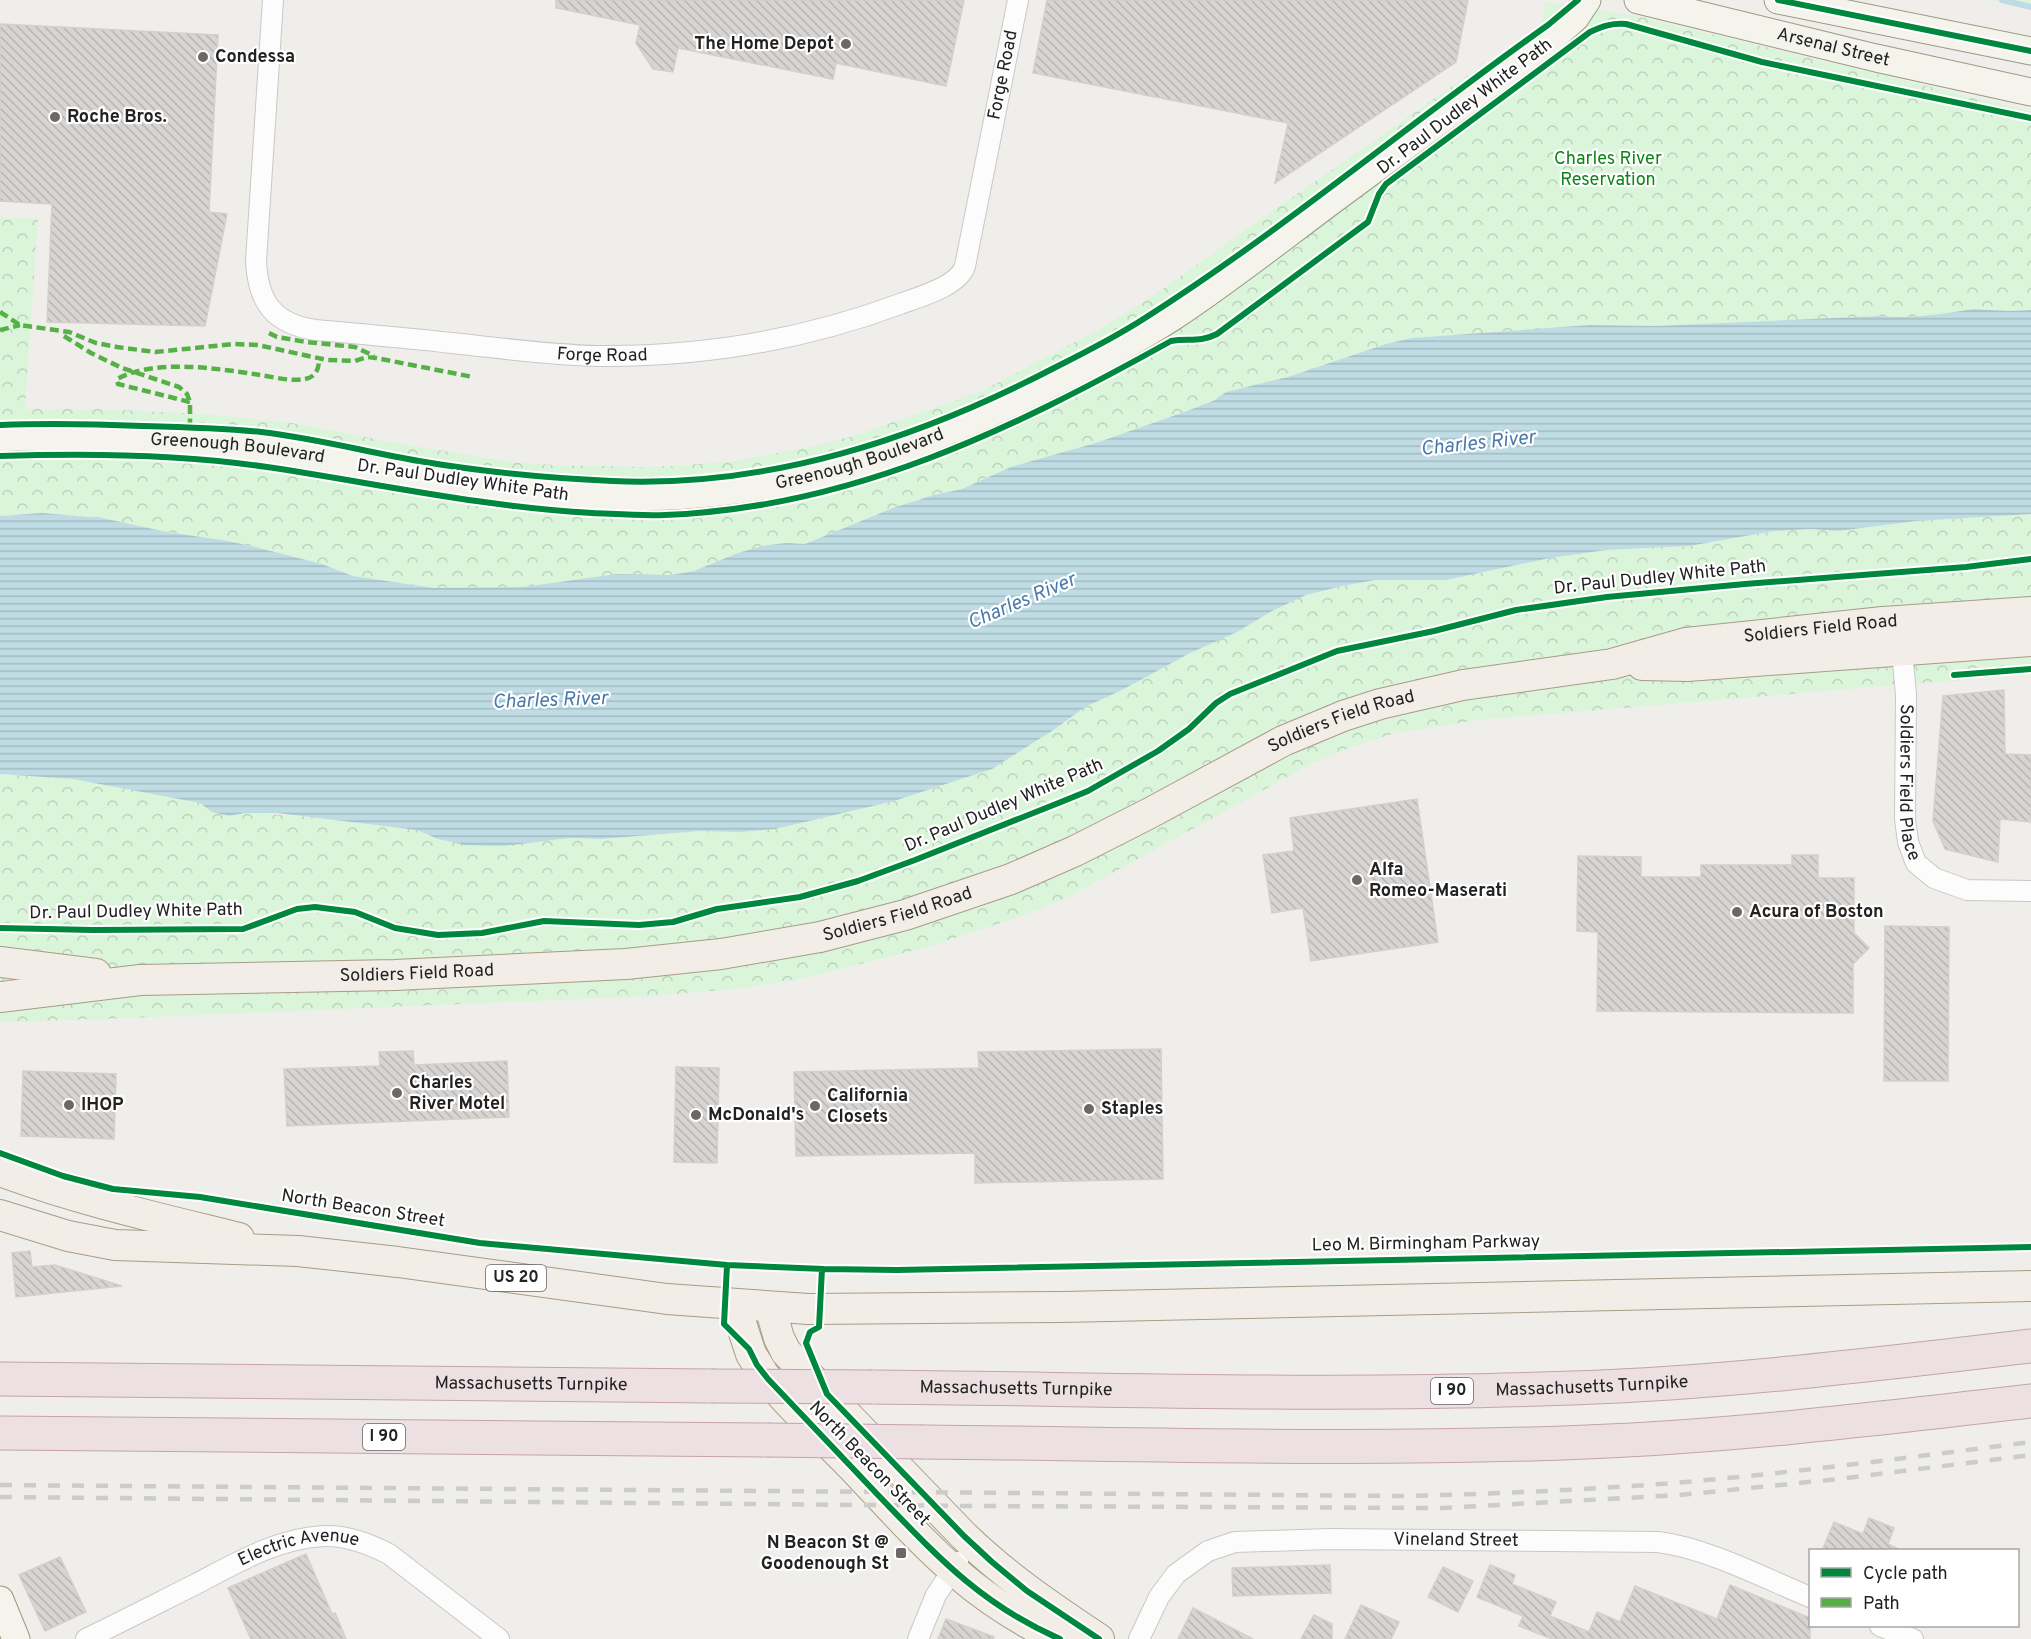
<svg xmlns="http://www.w3.org/2000/svg" width="2031" height="1639" viewBox="0 0 2031 1639" font-family="Overpass,sans-serif">
<defs>
<pattern id="park-crowns" width="20" height="18" patternUnits="userSpaceOnUse" patternTransform="scale(1.5)"><rect width="20" height="18" fill="#daf5da"/><path d="M2 6a3 3 0 1 1 6 0M12 15a3 3 0 1 1 6 0" fill="none" stroke="#bbd2bb"/></pattern>
<pattern id="water-rules" width="6" height="5" patternUnits="userSpaceOnUse" patternTransform="scale(1.5)"><rect width="6" height="5" fill="#bfdbe3"/><path d="M0 2.5h6" fill="none" stroke="#a4bcc2"/></pattern>
<pattern id="building-back-hatch" width="6" height="6" patternUnits="userSpaceOnUse" patternTransform="scale(1.5)"><rect width="6" height="6" fill="#d7d4d2"/><path d="M-1 5l2 2M0 0l6 6M5-1l2 2" fill="none" stroke="#b8b6b4"/></pattern>
</defs>
<rect width="100%" height="100%" fill="#f0eeeb"/>
<path fill="url(#park-crowns)" d="M1989,0H2031V8Z
M1545,2L1632,15L2031,111V310L2010,311L1988,309L1905,319L1878,316L1655,326L1590,325L1412,338L1386,344L1288,377L1226,392L1215,400L1187,411L1099,442L1011,467L962,489L934,495L893,508L805,544L786,543L738,553L694,571L671,575L617,574L523,587L434,588L353,576L322,564L259,548L228,541L167,532L102,518L42,513L0,516V217L38,219L25,409H100L205,414L291,423L419,447L520,463L554,465L644,467L673,466L734,461L809,447L853,436L982,391L1098,330L1157,293L1258,221L1542,24Z
M2031,514V674L1479,720L1395,733L1354,746L1313,763L1068,897L1022,916L924,948L804,978L744,988L655,996L103,1019L0,1022V774L73,779L201,803L212,812L229,816L245,813L302,816L417,830L438,839L504,846L570,838L601,839L700,831L739,832L775,829L894,801L966,778L1055,729L1085,707L1122,690L1190,653L1237,632L1272,611L1306,595L1342,586L1375,580H1446L1550,558L1606,550L1689,546L1774,531L1811,529L1838,531L1916,521Z"/>
<path fill="url(#water-rules)" d="M1974,309L2010,311L2031,310V514L1916,521L1838,531L1811,529L1774,531L1689,546L1606,550L1550,558L1446,580H1375L1342,586L1306,595L1272,611L1237,632L1190,653L1122,690L1085,707L1055,729L992,769L894,801L775,829L739,832L700,831L601,839L570,838L504,846L465,845L438,839L417,830L277,813H245L229,816L212,812L200,803L73,779L0,774V516L42,513L102,518L167,532L228,541L259,548L322,564L353,576L434,588L523,587L617,574L671,575L694,571L738,553L762,546L786,543L805,544L893,508L934,495L962,489L1011,467L1099,442L1187,411L1215,400L1226,392L1288,377L1386,344L1412,338L1590,325L1655,326L1878,316C1913,319 1940,314 1974,309Z"/>
<g fill="none" stroke-linecap="round" stroke-linejoin="round">
<path stroke="#bfdbe3" stroke-width="6" d="M2002,0L2031,7"/>
</g>
<path fill="url(#building-back-hatch)" stroke="#d3d0cc" stroke-width="1.5" d="M556,0H964L946,86L836,63L833,79L678,48L673,72L653,69L636,43L640,25L556,8Z
M1047,0H1468L1456,62L1275,183L1288,123L1033,73Z
M0,24L218,35L209,212L227,214L205,326L47,322L52,204L0,201Z
M2004,690L2005,754L2031,755V822L2000,819L1998,862L1945,849L1933,821L1943,696Z
M1417,799L1438,942L1311,961L1303,908L1272,913L1263,855L1294,851L1290,818Z
M1792,855H1818V878H1854V933L1869,948L1853,964V1013L1597,1011L1598,932L1577,931L1578,856L1641,857V877H1701V865H1792Z
M1885,926L1949,927L1948,1081H1884Z
M1161,1049L1163,1179L975,1183V1153L796,1156L794,1072L979,1068L978,1052Z
M413,1051L414,1065L507,1061L509,1117L287,1126L284,1069L380,1066L379,1052Z
M676,1067L719,1068L717,1163L674,1162Z
M23,1071L116,1074L114,1139L21,1136Z
M30,1251L32,1267L55,1265L122,1286L16,1297L12,1253Z
M1869,1518L1894,1528L1888,1544L1903,1551H1822L1834,1522L1863,1534Z
M306,1554L332,1614L335,1613L346,1639H251L228,1588Z
M60,1557L86,1612L45,1631L19,1575Z
M1330,1565L1331,1593L1233,1596L1232,1568Z
M1490,1565L1515,1575L1512,1584L1556,1602L1550,1616L1589,1632L1597,1612L1620,1622L1635,1586L1717,1619L1730,1585L1810,1618V1639H1552L1519,1626L1523,1616L1477,1597Z
M1443,1567L1473,1581L1458,1612L1428,1597Z
M1361,1605L1399,1622L1391,1639H1345Z
M1193,1608L1253,1639H1178Z
M1314,1615L1332,1624V1639H1301Z
M946,1619L994,1637L993,1639H938Z"/>
<g fill="none" stroke-linecap="round" stroke-linejoin="round">
<defs>
<g id="street">
<path id="s1" d="M273,0L256,261C258,303 274,324 316,330C361,334 407,338 452,343C500,348 549,355 597,356C701,357 803,340 900,304C919,297 959,286 965,266L1018,0"/>
<path id="s2" d="M1902,651L1906,695L1905,819L1908,842L1916,863L1934,878L1967,890L2031,891"/>
<path d="M1880,1626L1913,1639"/>
<path id="s3" d="M86,1639C123,1621 160,1602 196,1584C236,1563 278,1538 324,1536C347,1535 369,1544 389,1554L499,1639"/>
<path d="M918,1639L936,1595L958,1562"/>
<path id="s4" d="M1139,1639L1159,1597L1176,1574L1208,1551L1235,1542L1330,1539L1658,1542C1707,1548 1764,1578 1810,1597"/>
</g>
<g id="secondary">
<path id="s5" d="M1638,0L1876,58L2031,92"/>
<path d="M1778,0L2031,51"/>
<path id="s6" d="M0,438C45,435 91,437 136,439C181,441 226,443 271,449C381,465 488,491 599,496C765,504 901,459 1047,386C1090,365 1134,342 1174,316C1230,279 1284,236 1338,196C1411,142 1484,88 1557,34L1575,18L1587,0"/>
<path d="M0,1600L16,1639"/>
</g>
<g id="primary">
<path d="M1642,665L1687,666L2031,641"/>
<path d="M0,962L96,974"/>
<path id="s7" d="M0,997L140,980L395,975L626,964L721,954L820,937L905,915L1011,879L1075,851L1150,813L1283,741L1343,716L1380,704L1463,685L1612,664L1686,643L1883,622L2031,612"/>
<path d="M0,1171C78,1200 158,1218 239,1238"/>
<path d="M0,1215L68,1236L115,1245L298,1251L398,1262L667,1299L808,1309L1063,1307L2031,1286"/>
<path d="M735,1305L751,1354L764,1375C792,1409 825,1439 856,1471C921,1540 970,1599 1060,1639"/>
<path d="M770,1307L779,1338L786,1352L964,1536C1005,1576 1051,1607 1099,1639"/>
</g>
<g id="highway">
<path id="s8" d="M0,1379L711,1386"/>
<path id="s9" d="M872,1387C1105,1389 1339,1397 1572,1388C1726,1383 1878,1364 2031,1346"/>
<path d="M0,1433L767,1440"/>
<path d="M924,1442C1145,1444 1366,1451 1587,1442C1736,1436 1884,1418 2031,1401"/>
</g>
</defs>
<use href="#street" stroke="#c9c8c7" stroke-width="22"/>
<use href="#secondary" stroke="#999a82" stroke-width="29"/>
<use href="#primary" stroke="#a79c86" stroke-width="32"/>
<use href="#highway" stroke="#c5a2ac" stroke-width="35"/>
<use href="#street" stroke="#fdfcfc" stroke-width="20"/>
<use href="#secondary" stroke="#f4f4ed" stroke-width="27"/>
<use href="#primary" stroke="#f3ede7" stroke-width="30"/>
<use href="#highway" stroke="#ece0e2" stroke-width="33"/>
<path stroke="#ccc" stroke-width="4.5" stroke-dasharray="12 12" stroke-linecap="butt" d="M0,1485L1404,1496C1494,1494 1583,1490 1673,1483C1793,1473 1912,1457 2031,1442
M0,1497L971,1506L1443,1508L1680,1495L1839,1479L2031,1455"/>
<defs>
<path id="highway-bridge" d="M711,1386L872,1387
M767,1440L924,1442"/>
</defs>
<use href="#highway-bridge" stroke="#c5a2ac" stroke-width="35" stroke-linecap="butt"/>
<use href="#highway-bridge" stroke="#ece0e2" stroke-width="33"/>
<path stroke="#55b145" stroke-width="4.5" stroke-dasharray="9 4.5" stroke-linecap="butt" d="M0,312L20,325L69,332L96,343L117,347L155,352L234,344L258,345L327,360L355,361L367,357L376,358L473,377
M0,330L20,325
M269,333L277,337L306,342L355,347L374,356
M64,336L91,353L122,368L179,387L187,394L190,402V428
M190,402L118,384L117,379C154,359 214,368 254,374C270,376 289,382 305,379C316,377 319,369 319,359"/>
<defs>
<path id="cycleway" d="M1778,0L2031,51
M0,425C48,423 96,424 143,426C183,427 222,428 261,432C314,438 367,452 419,461C483,472 548,478 612,481C769,488 918,439 1056,367C1086,352 1117,336 1145,318C1285,229 1412,121 1548,25L1578,0
M0,456C87,453 181,454 267,467C375,483 482,507 592,513C616,514 640,516 665,515C851,508 1011,430 1171,341C1189,338 1199,343 1217,334L1368,222L1379,194L1386,184L1590,32C1603,26 1612,23 1626,24L1762,62L2031,118
M1954,675L2031,669
M0,928L93,930L243,929L297,909L315,907L355,912L395,928L438,935L482,933L544,921L639,925L673,922L717,909L800,897L858,881L915,860L1061,802L1088,791L1158,751L1189,729L1216,703L1230,694L1337,651L1434,631L1516,610L1607,597L1745,584L1966,567L2031,559
M0,1153L63,1176L113,1189L200,1197L480,1243L727,1265L824,1269L897,1270L2031,1247
M727,1265L724,1324L749,1349L757,1365L768,1379C805,1418 841,1456 878,1495C937,1556 980,1604 1060,1639
M822,1269L819,1327L810,1332L806,1343L827,1394L964,1536L992,1562L1027,1591L1099,1639"/>
</defs>
<use href="#cycleway" stroke="#fff" stroke-width="10"/>
<use href="#cycleway" stroke="#00873e" stroke-width="6"/>
</g>
<g fill="#6a6968" stroke="#fff" stroke-width="2">
<circle cx="846" cy="44" r="6"/>
<circle cx="203" cy="57" r="6"/>
<circle cx="55" cy="117" r="6"/>
<circle cx="1357" cy="880" r="6"/>
<circle cx="1737" cy="912" r="6"/>
<circle cx="397" cy="1093" r="6"/>
<circle cx="69" cy="1105" r="6"/>
<circle cx="815" cy="1106" r="6"/>
<circle cx="1089" cy="1109" r="6"/>
<circle cx="696" cy="1115" r="6"/>
<rect x="895" y="1547" width="12" height="12" rx="3"/>
</g>
<g text-anchor="middle" dominant-baseline="central" stroke-width="4.5" stroke-linejoin="round" paint-order="stroke">
<g fill="#fff" stroke="#646464" stroke-width="1.5">
<rect x="486" y="1265" width="60" height="26" rx="4.5"/>
<rect x="1431" y="1378" width="42" height="26" rx="4.5"/>
<rect x="363" y="1424" width="42" height="26" rx="4.5"/>
</g>
<g font-size="16" font-weight="bold" fill="#222">
<text x="516" y="1278">US 20</text>
<text x="1452" y="1391">I 90</text>
<text x="384" y="1437">I 90</text>
</g>
<g font-size="18" font-weight="bold" fill="#222" stroke="#fff" text-anchor="start">
<text x="834" y="44" text-anchor="end">The Home Depot</text>
<text x="215" y="57">Condessa</text>
<text x="67" y="117">Roche Bros.</text>
<text x="1369" y="870">Alfa<tspan x="1369" dy="21">Romeo-Maserati</tspan></text>
<text x="1749" y="912">Acura of Boston</text>
<text x="409" y="1083">Charles<tspan x="409" dy="21">River Motel</tspan></text>
<text x="827" y="1096">California<tspan x="827" dy="21">Closets</tspan></text>
<text x="81" y="1105">IHOP</text>
<text x="1101" y="1109">Staples</text>
<text x="708" y="1115">McDonald's</text>
<text x="889" y="1543" text-anchor="end">N Beacon St @<tspan x="889" dy="21">Goodenough St</tspan></text>
</g>
<g font-size="18" fill="#222" stroke="#fff">
<text stroke="none"><textPath href="#s5" startOffset="201">Arsenal Street</textPath></text>
<text stroke="none"><textPath href="#s1" startOffset="1227">Forge Road</textPath></text>
<text transform="translate(1465 107) rotate(-37)">Dr. Paul Dudley White Path</text>
<text stroke="none"><textPath href="#s1" startOffset="651">Forge Road</textPath></text>
<text stroke="none"><textPath href="#s6" startOffset="238">Greenough Boulevard</textPath></text>
<text stroke="none"><textPath href="#s6" startOffset="868">Greenough Boulevard</textPath></text>
<text transform="translate(463 481) rotate(8)">Dr. Paul Dudley White Path</text>
<text transform="translate(1660 578) rotate(-6)">Dr. Paul Dudley White Path</text>
<text stroke="none"><textPath href="#s7" startOffset="1880">Soldiers Field Road</textPath></text>
<text stroke="none"><textPath href="#s7" startOffset="1390">Soldiers Field Road</textPath></text>
<text stroke="none"><textPath href="#s2" startOffset="132">Soldiers Field Place</textPath></text>
<text transform="translate(1004 806) rotate(-23)">Dr. Paul Dudley White Path</text>
<text transform="translate(136 912) rotate(-1)">Dr. Paul Dudley White Path</text>
<text stroke="none"><textPath href="#s7" startOffset="904">Soldiers Field Road</textPath></text>
<text stroke="none"><textPath href="#s7" startOffset="418">Soldiers Field Road</textPath></text>
<text transform="translate(363 1209) rotate(9)">North Beacon Street</text>
<text transform="translate(1426 1244) rotate(-1)">Leo M. Birmingham Parkway</text>
<text stroke="none"><textPath href="#s8" startOffset="531">Massachusetts Turnpike</textPath></text>
<text stroke="none"><textPath href="#s9" startOffset="720">Massachusetts Turnpike</textPath></text>
<text stroke="none"><textPath href="#s9" startOffset="144">Massachusetts Turnpike</textPath></text>
<text transform="translate(869 1464) rotate(46)">North Beacon Street</text>
<text stroke="none"><textPath href="#s4" startOffset="364">Vineland Street</textPath></text>
<text stroke="none"><textPath href="#s3" startOffset="234">Electric Avenue</textPath></text>
</g>
<g font-size="18" fill="#0c8416" stroke="#fff">
<text x="1608" y="159">Charles River<tspan x="1608" dy="21">Reservation</tspan></text>
</g>
<g font-size="20" font-style="italic" fill="#4a7aab" stroke="#fff">
<text transform="translate(1478 444) rotate(-6)">Charles River</text>
<text transform="translate(1022 602) rotate(-23)">Charles River</text>
<text transform="translate(550 701) rotate(-2)">Charles River</text>
</g>
</g>
<rect x="1809" y="1549" width="210" height="78" fill="#ffffff" stroke="#a7a7a7" stroke-width="1.5"/>
<rect x="1821" y="1568" width="30" height="9" fill="#00873e" stroke="#a7a7a7" stroke-width="1.5"/>
<text x="1863" y="1579" font-size="18" fill="#222222">Cycle path</text>
<rect x="1821" y="1598" width="30" height="9" fill="#55b145" stroke="#a7a7a7" stroke-width="1.5"/>
<text x="1863" y="1609" font-size="18" fill="#222222">Path</text>
</svg>
